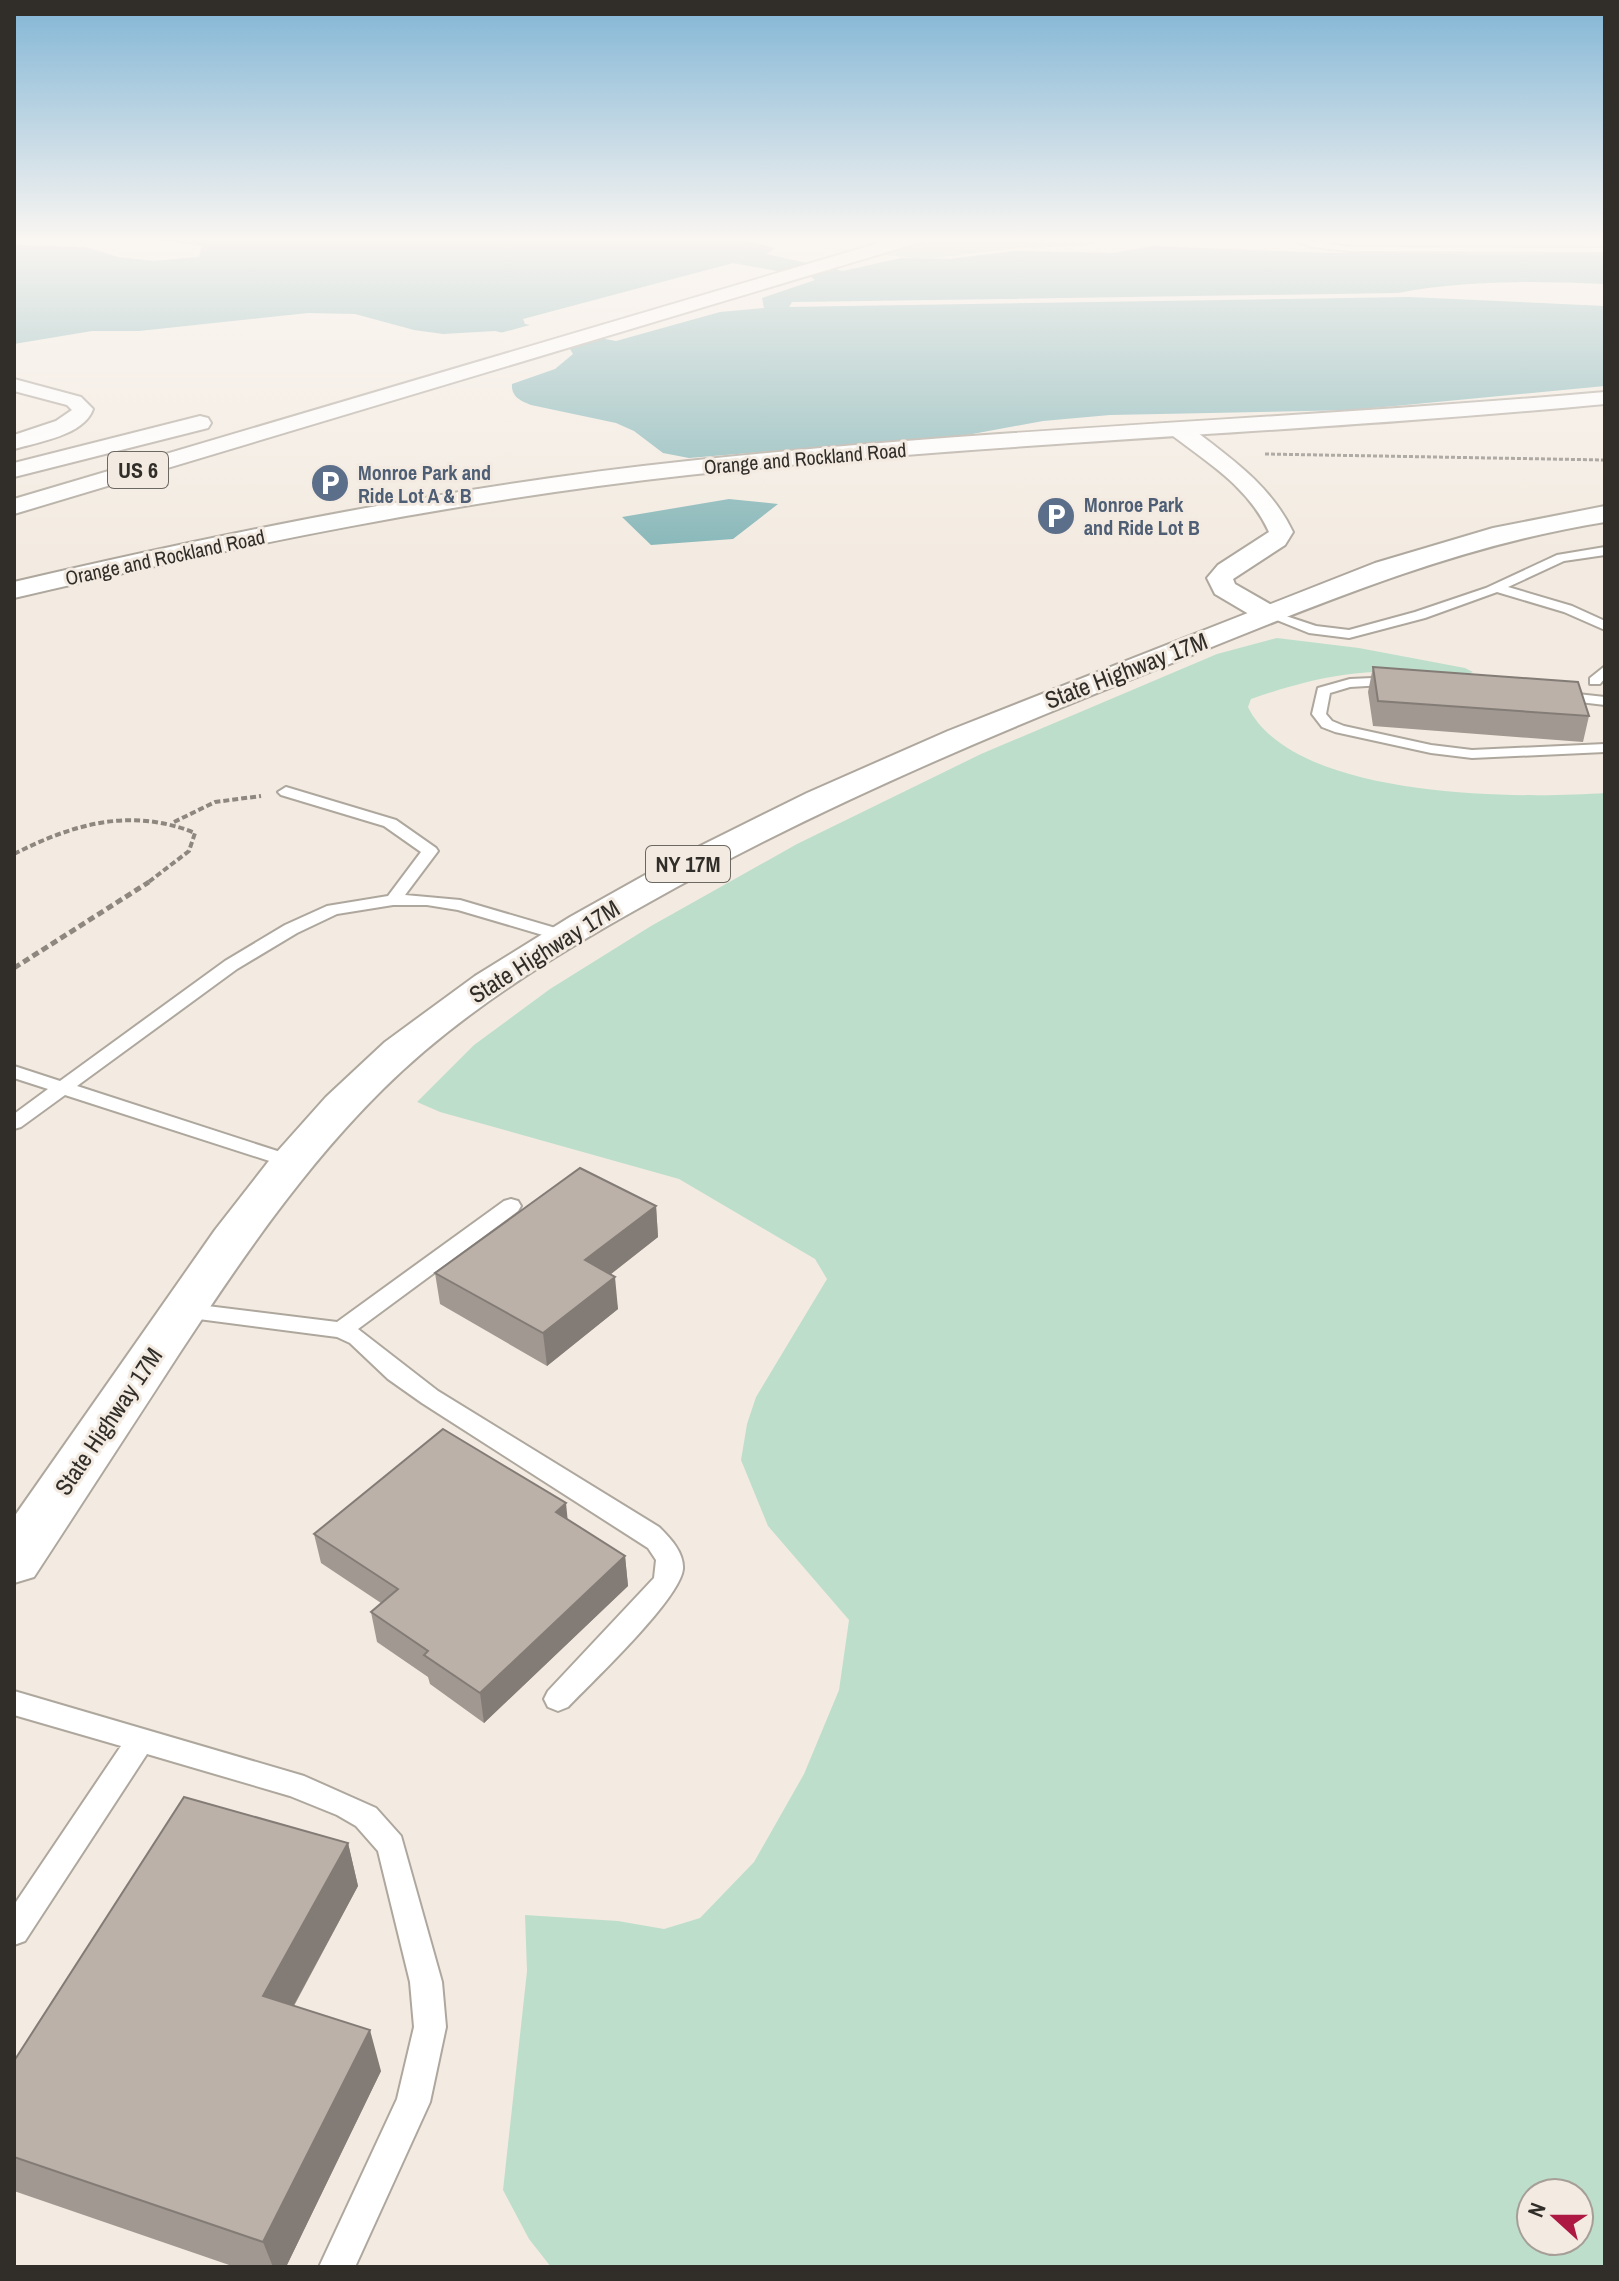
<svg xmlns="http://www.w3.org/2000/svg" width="1619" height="2281" viewBox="0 0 1619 2281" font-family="'Archivo Narrow',sans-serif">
<rect width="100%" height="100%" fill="#f3ebe1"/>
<path fill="#bedecc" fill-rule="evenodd" d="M943,237H1115L1083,246L1018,248L924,259L885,255Z
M1277,638L1359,648L1465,668L1473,672L1465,675C1377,668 1336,670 1251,699L1248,707C1293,799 1516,799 1605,793V2267H551L529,2239L503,2190L527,1971L525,1915L618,1921L664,1929L700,1918L754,1862L804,1774L839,1690L849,1620L768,1526L741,1460L747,1424L756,1397L827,1279L815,1259L679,1179L440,1112L417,1102L474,1045L550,989L651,926L797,844L981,754L1217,654ZM1531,2193H1579V2241H1531Z"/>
<path fill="#86b6b8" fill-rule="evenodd" d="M134,237H735L775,248L766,254L843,271L901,258L950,259L1014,251L1115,253L1151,246L1331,253L1605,254V284C1535,281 1467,280 1398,293L792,302L789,307L1409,297L1605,306V386L1353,410L1110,415L1043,421L967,435L689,458L663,453L634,431L616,423L531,405C521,401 511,397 512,384L555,369L573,354L570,349L495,331L443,334L414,330L355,314L308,313L139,331H92L14,344V245L85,247L118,257L153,261L199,257L202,246ZM733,263L811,277L815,280L762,298L764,308L720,312L616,341L525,324L523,319Z
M729,499L778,504L733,539L651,545L622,517Z"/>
<path fill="#f3ebe1" d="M537,323L581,334L607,337L561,351L519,338L493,335Z"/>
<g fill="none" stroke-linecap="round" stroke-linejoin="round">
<path fill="#86b6b8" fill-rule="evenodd" d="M1312,237H1317L1330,246L1326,247Z"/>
<defs>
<path id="service" d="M1284,237L1350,247L1605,248V252L1350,251L1312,247Z
M1605,547V555L1564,561L1508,587L1572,606L1605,621V630L1564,612L1497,592L1425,618L1349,638L1309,633L1262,614L1268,610L1316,626L1349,630L1415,612L1486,588L1557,555Z
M1605,666V678L1600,684H1590V678Z
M1395,677L1400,678V684L1350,687L1330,693L1326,714L1332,721L1344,726L1431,745L1472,750L1605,744V752L1472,758L1431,753L1335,732L1322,727L1312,714L1318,688L1350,679Z
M1559,692L1605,697V705L1554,699V693Z
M286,787L396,820L436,848L438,851L405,895L460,900L569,932L572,936L563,941L458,910L427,905H393L337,914L297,933L237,969L77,1086L299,1158L302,1162L299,1166H285L65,1095L21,1127L14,1129V1114L48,1089L14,1078V1066L60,1081L225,961L285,925L327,906L388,896L421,852L384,826L281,795L278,792Z
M511,1199L518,1201L521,1206L518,1211L358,1329L438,1391L659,1527C670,1538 684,1552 683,1569C680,1599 592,1682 568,1707L558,1711L548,1707L544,1699L548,1691L654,1578L656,1560L648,1548L422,1403L388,1379L350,1343L337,1337L183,1317L175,1315L172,1310L175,1305L183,1303L337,1322L504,1201Z
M14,1691L304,1776L376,1808L401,1836L442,1982L446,2027L430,2102L355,2267H319L397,2099L414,2027L410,1982L378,1851L356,1826L337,1815L290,1796L147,1754L25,1941L14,1945V1905L121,1746L14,1715Z"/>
<path id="minor" d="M14,379L81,397L93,409C84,435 39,442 14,449V435L56,421L72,410L67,405L14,391Z
M1181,425L1189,426C1230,458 1270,484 1293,532L1285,545L1233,579L1235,584L1277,608L1281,614L1277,620H1259L1215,594L1207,578L1218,565L1269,532C1249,488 1210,464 1173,436L1170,431L1173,426Z"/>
<path id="tertiary" d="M1605,392V404C1300,433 993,442 688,475C461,500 237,546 14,598V582C237,530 461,485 688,461C993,428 1300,419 1605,392Z"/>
<path id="primary" d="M1605,506V522C1448,547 1305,610 1157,669C983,738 811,811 648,903C554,955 460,1013 383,1089C303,1168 240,1261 179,1354C131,1428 83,1502 34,1577L14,1583V1517L215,1230L268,1162L326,1097L385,1042L475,976L570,917L670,861L807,793L948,731L1375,563L1493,528Z"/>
<path id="motorway" d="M899,237H926L924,241L14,514V499Z
M200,416L208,418L211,423L208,428L14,477V463Z"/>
</defs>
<use href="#service" stroke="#aea79d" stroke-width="4"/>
<use href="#minor" stroke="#aea79d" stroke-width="4"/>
<use href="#tertiary" stroke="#aea79d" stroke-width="4"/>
<use href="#primary" stroke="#aea79d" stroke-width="4"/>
<use href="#motorway" stroke="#aea79d" stroke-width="4"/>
<path stroke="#8d8780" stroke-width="3" stroke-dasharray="4 2" stroke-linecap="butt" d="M1265,454L1605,460"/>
<path stroke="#8d8780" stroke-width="4" stroke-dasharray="6 3" stroke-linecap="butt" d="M174,822L215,802L261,796
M14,854C73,824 131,807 195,833L189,851L146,884"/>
<path stroke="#8d8780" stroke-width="5" stroke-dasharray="7 4" stroke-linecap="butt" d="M14,968L149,882"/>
<use href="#service" fill="#fff" fill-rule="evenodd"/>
<use href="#minor" fill="#fff" fill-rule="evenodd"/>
<use href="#tertiary" fill="#fff" fill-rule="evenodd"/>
<use href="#primary" fill="#fff" fill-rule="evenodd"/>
<use href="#motorway" fill="#fff" fill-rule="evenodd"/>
</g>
<path fill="#a19891" d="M1373,667L1589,716L1583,742L1373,726L1368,692Z
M656,1206L658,1237L611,1274L618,1309L547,1366L440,1304L435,1273Z
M568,1520L625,1556L628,1586L484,1723L430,1684L428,1677L377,1642L371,1612L381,1603L321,1563L314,1534Z
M348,1843L358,1886L294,2006L381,2071L286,2267H235L14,2191V2061Z"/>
<path fill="#837c76" d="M656,1206L658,1237L588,1292L585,1260Z
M615,1277L618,1309L547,1366L543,1333Z
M566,1503L569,1533L556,1512Z
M625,1556L628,1586L484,1723L480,1693Z
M348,1843L358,1886L276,2038L263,1996Z
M370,2030L381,2071L286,2267H273L263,2242Z"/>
<path fill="#bbb1a9" stroke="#837c76" stroke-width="2" d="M1373,667L1578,682L1589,716L1378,701Z
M580,1168L656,1206L585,1260L615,1277L543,1333L435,1273Z
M443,1429L566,1503L556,1512L625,1556L480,1693L424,1655L428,1651L371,1612L398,1589L314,1534Z
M184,1797L348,1843L263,1996L370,2030L263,2242L14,2157V2061Z"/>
<linearGradient id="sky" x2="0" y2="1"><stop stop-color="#81b5d5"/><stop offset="0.43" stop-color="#faf6f2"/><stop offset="1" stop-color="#faf6f2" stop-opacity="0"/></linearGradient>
<rect width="1619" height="557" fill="url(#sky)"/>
<defs>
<symbol id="parking-disc" viewBox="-11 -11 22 22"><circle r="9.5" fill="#5c6f8a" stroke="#f3ebe1"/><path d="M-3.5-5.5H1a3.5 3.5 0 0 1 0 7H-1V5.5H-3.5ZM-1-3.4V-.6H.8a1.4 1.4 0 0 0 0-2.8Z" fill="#fff"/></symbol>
</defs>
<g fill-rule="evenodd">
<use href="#parking-disc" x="308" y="461" width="44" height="44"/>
<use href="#parking-disc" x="1034" y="494" width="44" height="44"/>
</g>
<g text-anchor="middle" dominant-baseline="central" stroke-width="6" stroke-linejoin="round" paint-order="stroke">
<g font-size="20" fill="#312e2a" stroke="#f3ebe1">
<text transform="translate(805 458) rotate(-5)">Orange and Rockland Road</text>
<text transform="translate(165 557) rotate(-12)">Orange and Rockland Road</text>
</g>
<g font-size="20" font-weight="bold" fill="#4e5e75" stroke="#f3ebe1" text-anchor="start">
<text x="358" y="472">Monroe Park and<tspan x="358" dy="23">Ride Lot A &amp; B</tspan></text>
<text x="1084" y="504">Monroe Park<tspan x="1084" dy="23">and Ride Lot B</tspan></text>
</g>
<g fill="#f3ebe1" stroke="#6b6761" stroke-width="2">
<rect x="108" y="452" width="60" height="36" rx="6"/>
<rect x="646" y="846" width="84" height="36" rx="6"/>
</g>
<g font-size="22" font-weight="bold" fill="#312e2a">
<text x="138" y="470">US 6</text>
<text x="688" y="864">NY 17M</text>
</g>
<g font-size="24" fill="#312e2a" stroke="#f3ebe1">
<text transform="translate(1126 670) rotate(-21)">State Highway 17M</text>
<text transform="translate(544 951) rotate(-32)">State Highway 17M</text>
<text transform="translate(108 1421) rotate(-56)">State Highway 17M</text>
</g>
</g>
<rect width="1619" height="2281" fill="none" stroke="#312e2a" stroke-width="32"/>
<g transform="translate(1555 2217) rotate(291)"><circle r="38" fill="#f3ebe1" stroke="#a59f98" stroke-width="2"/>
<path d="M0-6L14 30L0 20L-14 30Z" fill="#ad1943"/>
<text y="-12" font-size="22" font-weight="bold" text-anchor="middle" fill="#312e2a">N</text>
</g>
</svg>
